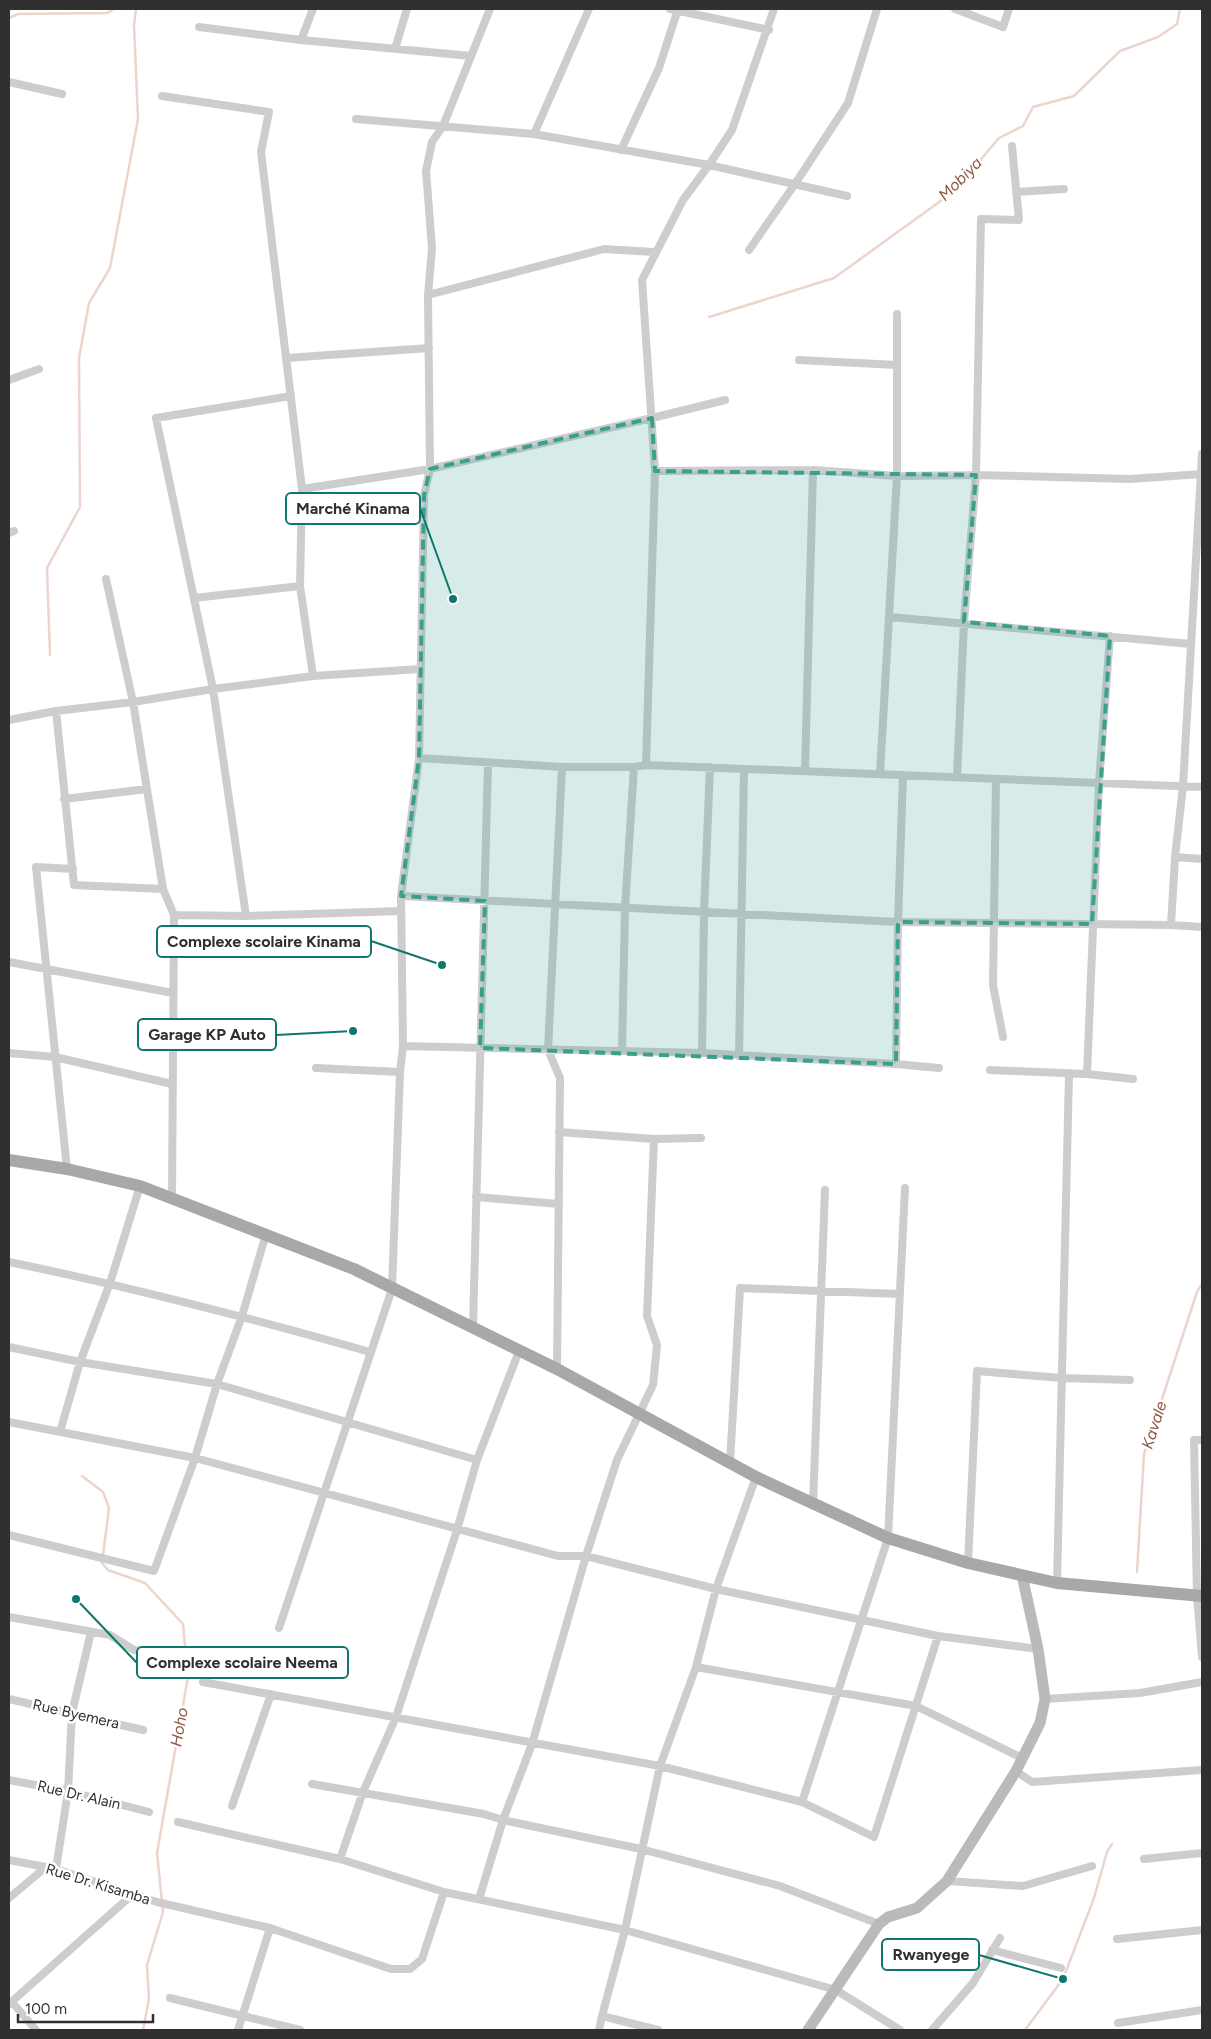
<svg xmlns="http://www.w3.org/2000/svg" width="1211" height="2039" viewBox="0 0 1211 2039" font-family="Figtree,sans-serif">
<rect width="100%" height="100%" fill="#fff"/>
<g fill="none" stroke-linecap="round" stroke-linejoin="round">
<path stroke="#ebd5cc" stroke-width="2.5" d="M9,18L18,14L107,13L114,9
M709,317L834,278L953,192L999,138L1023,126L1033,107L1074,96L1120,51L1158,37L1177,24L1180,9
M50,655L47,568L80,507L79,358L89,303L110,268L138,119L134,25L136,9
M82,1476L103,1492L109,1508L102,1563L108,1570L145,1583L183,1624L188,1677L157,1853L163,1912L147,1965L149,1999L143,2030
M1137,1572L1144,1454L1197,1292L1202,1284
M1025,2030L1063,1979L1094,1898L1107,1852L1112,1844"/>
<path stroke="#cdcdcd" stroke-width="8" d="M670,9L769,30
M955,9L1003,27L1009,9
M199,27L301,40L471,56
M301,40L313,9
M395,49L407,9
M9,82L62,94
M162,96L269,112L261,152L302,489L300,586L313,676
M356,119L534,134L709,165L847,196
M534,134L589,9
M621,150L659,68L678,9
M1016,192L1064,189
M749,250L795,184L848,103L877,9
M428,295L604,249L654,252
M286,358L429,348
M799,360L897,365
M9,380L39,369
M655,471L813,470L897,476L976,475L1130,479L1202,474
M302,489L430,469L652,418L725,400
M9,533L14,531
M106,579L133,702L163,889L174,915L172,1197
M194,598L300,586
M890,617L1191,644
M56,711L74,885L163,889
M9,720L56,711L133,702L213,689L313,676L420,669
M419,758L562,767H634L646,765L1202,787
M646,765L655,471L642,280L683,200L709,165L732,130L774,9
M805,771L813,470
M880,774L897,476V314
M957,777L964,622L976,475L981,219L1019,220L1012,146
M996,779L993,985L1003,1037
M64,799L147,789
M1175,857L1202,859
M401,896L898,922L1171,925L1202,927
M174,915L246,916L401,911
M246,916L213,689L156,418L291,396
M1171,925L1175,857L1183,786L1202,454
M9,962L173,993
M403,1046L702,1053L896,1064L939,1068
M622,1051L625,908L634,767
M9,1053L55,1057L172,1084
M702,1053L704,912L710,767
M739,1056L744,769
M896,1064L898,922L903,775
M316,1068L400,1072
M990,1070L1087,1074L1133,1079
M1087,1074L1099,783L1110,636
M559,1132L654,1139L701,1138
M67,1169L36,867L73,869
M476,1197L559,1204
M9,1262C131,1287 250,1318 370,1352
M473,1327L488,763
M9,1347L80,1362L217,1384L477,1460
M557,1369L560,1078L548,1050L562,767
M9,1422L195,1458L558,1556H586L716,1589L938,1636L1038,1649
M60,1432L80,1362L110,1283L140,1186
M1202,1440H1194L1197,1596L1202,1657
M730,1463L740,1288L899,1294
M813,1504L825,1190
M9,1535L154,1571L195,1458L217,1384L242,1316L266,1234
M968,1563L977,1371L1062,1378L1130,1380
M1057,1583L1069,1074
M9,1617L110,1635L134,1650L154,1653
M279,1628L392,1289L400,1072L403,1046L401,896L419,758L424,495L430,469L428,295L432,248L426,171L432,142L443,126L490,9
M696,1667L916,1706L1022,1758
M203,1682L660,1766L802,1802L874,1837L938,1636
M9,1699L143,1730
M1045,1699L1140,1693L1202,1682
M1016,1771L1032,1782L1202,1770
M9,1780L68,1791L149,1812
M312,1784L484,1814L503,1820L641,1849L780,1886L879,1924
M802,1802L888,1538L905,1188
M232,1806L271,1694
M178,1822L340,1859L444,1892L625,1930L836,1990L900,2030
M340,1859L363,1792L396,1717L457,1530L477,1460L519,1351
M1144,1859L1202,1853
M9,1860L56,1869L157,1902L270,1928L391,1969H410L422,1959L444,1892
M56,1869L68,1791L72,1713L91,1632
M947,1881L1023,1886L1092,1866
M9,1898L46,1867
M479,1899L503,1820L532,1744L586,1556L617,1460L653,1385L657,1345L647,1316L654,1139
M1117,1939L1202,1930
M992,1950L1061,1968
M170,1998L300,2030
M12,2002L36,2030
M9,2004L133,1894
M602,2016L658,2030
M1118,2023L1202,2010
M238,2030L270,1928
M599,2030L602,2016L625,1930L660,1766L696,1667L716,1589L756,1477
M932,2030L973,1983L1000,1938"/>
<path stroke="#bababa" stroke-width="11" d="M808,2030L879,1924L888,1917L917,1908L947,1881L1016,1771L1040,1723L1045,1699L1038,1649L1022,1575"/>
<path stroke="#a8a8a8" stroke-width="12" d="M9,1160L67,1169L140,1186L354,1269L557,1369L756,1477L888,1538L968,1563L1057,1583L1202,1596"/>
</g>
<path fill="#38a08c" fill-opacity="0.2" stroke="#38a08c" stroke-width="4" stroke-dasharray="10 6" stroke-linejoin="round" d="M652,418L655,471L976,475L964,622L1110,636L1092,924L898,922L896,1064L480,1048L485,901L401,896L419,758L424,495L430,469Z"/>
<g text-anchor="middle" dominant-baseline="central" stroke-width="5" stroke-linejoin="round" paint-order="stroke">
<g font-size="15" fill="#303030" stroke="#fff">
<text transform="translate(76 1714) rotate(13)">Rue Byemera</text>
<text transform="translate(79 1795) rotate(13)">Rue Dr. Alain</text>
<text transform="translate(98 1884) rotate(17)">Rue Dr. Kisamba</text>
</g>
<g font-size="16" font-style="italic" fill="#8f5641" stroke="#fff">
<text transform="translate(960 179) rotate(-45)">Mobiya</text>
<text transform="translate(1154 1425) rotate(-72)">Kavale</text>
<text transform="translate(179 1727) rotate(-80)">Hoho</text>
</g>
</g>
<path fill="none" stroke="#0f766e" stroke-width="2" d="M453 599L420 508M442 965L371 941M353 1031L276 1035M76 1599L137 1663M1063 1979L979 1955"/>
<g fill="#0f766e" stroke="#fff" stroke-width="2">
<circle cx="453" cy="599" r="5"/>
<circle cx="442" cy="965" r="5"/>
<circle cx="353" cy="1031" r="5"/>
<circle cx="76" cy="1599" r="5"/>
<circle cx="1063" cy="1979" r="5"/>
</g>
<g fill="#fff" stroke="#0f766e" stroke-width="2">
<rect x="286" y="493" width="134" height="31" rx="5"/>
<rect x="157" y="926" width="214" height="31" rx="5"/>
<rect x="138" y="1019" width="138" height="31" rx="5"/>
<rect x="137" y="1647" width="211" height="31" rx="5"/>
<rect x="882" y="1939" width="97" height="31" rx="5"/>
</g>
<g font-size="16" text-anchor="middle" font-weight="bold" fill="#303030">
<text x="353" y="514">Marché Kinama</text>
<text x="264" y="947">Complexe scolaire Kinama</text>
<text x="207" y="1040">Garage KP Auto</text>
<text x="242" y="1668">Complexe scolaire Neema</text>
<text x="931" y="1960">Rwanyege</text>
</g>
<rect width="1211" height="2039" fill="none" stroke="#303030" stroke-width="20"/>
<path d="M18 2014v8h135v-8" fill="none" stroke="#303030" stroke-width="2.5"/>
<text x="25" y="2014" font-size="15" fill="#303030" stroke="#ffffff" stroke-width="4" paint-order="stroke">100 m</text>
</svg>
